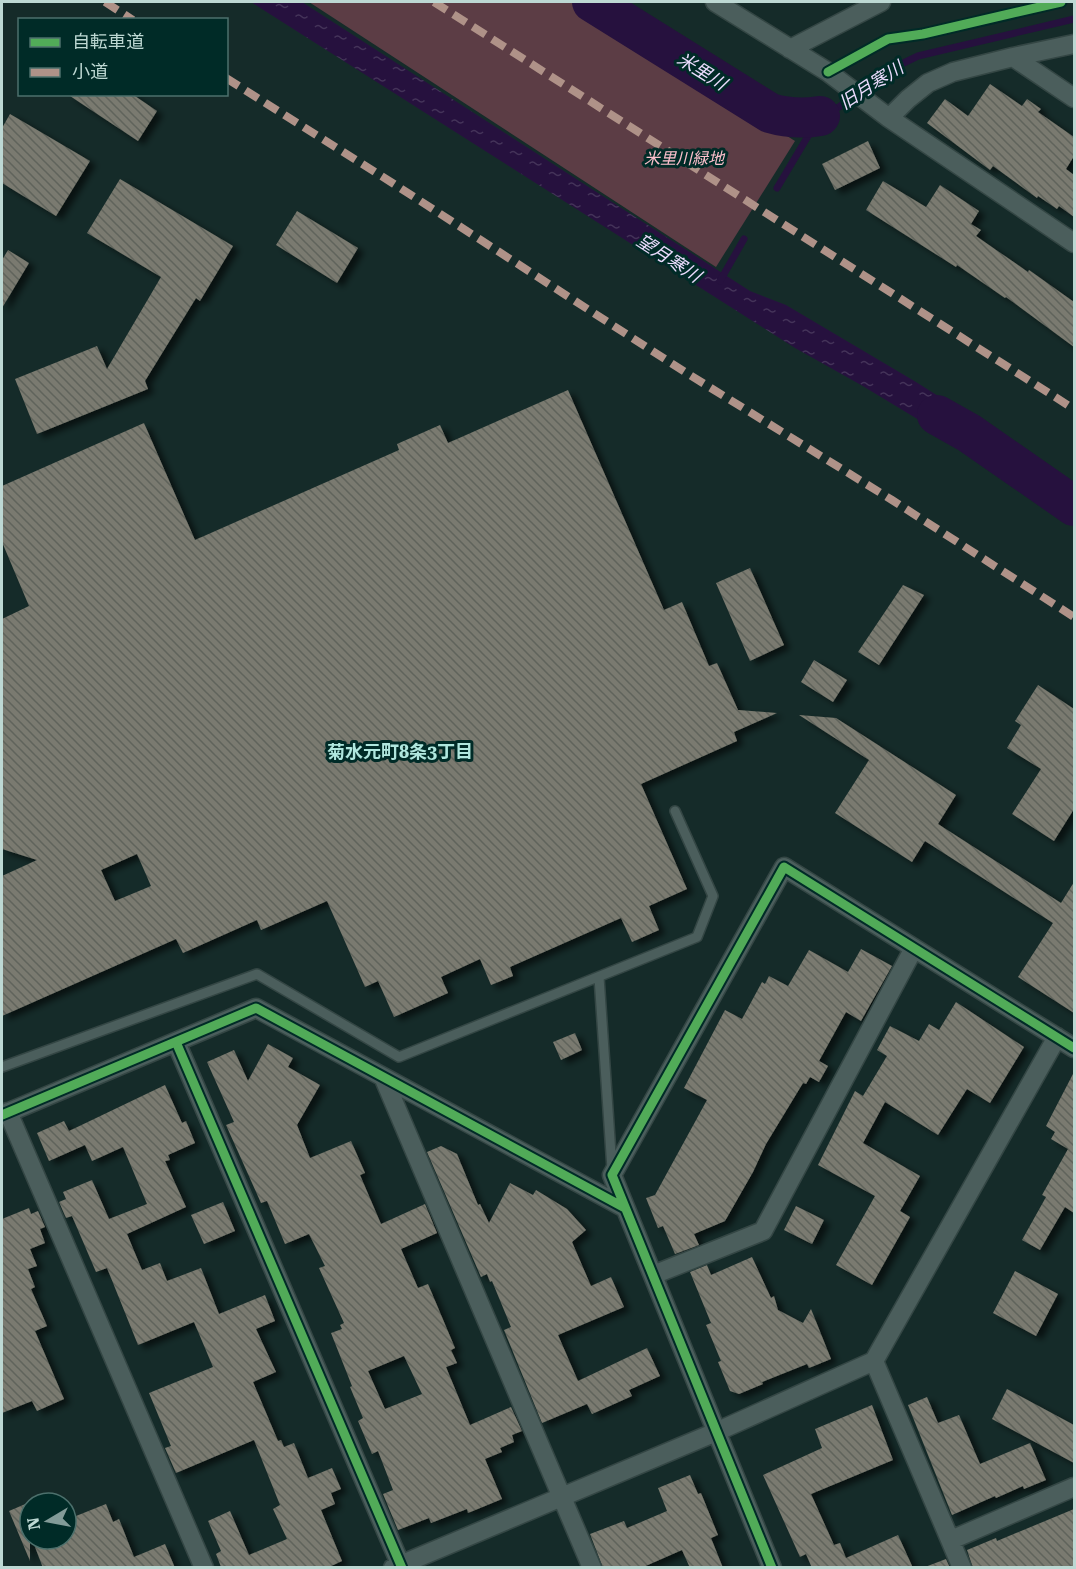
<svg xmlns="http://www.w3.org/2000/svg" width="1076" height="1569" viewBox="0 0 1076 1569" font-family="'Roboto Serif','Noto Sans JP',serif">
<defs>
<pattern id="water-ripples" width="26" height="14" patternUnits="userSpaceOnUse" patternTransform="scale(1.5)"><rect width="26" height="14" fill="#26113e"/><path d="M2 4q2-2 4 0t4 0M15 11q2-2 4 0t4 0" fill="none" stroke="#443359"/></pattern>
<pattern id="building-back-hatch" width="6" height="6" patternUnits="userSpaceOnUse" patternTransform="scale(1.5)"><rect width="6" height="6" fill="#7a7a6f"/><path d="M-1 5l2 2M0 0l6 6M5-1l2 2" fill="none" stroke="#60635c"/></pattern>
<filter id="shadow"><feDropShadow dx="6" dy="4" stdDeviation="3" flood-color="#0009"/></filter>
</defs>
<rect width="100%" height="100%" fill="#152b29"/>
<path fill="#5c3d45" d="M309,2H575L795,141L716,267Z"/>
<path fill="url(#water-ripples)" d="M251,2H302L750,291L786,305L916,382L992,430L977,455L861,385L795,348Z"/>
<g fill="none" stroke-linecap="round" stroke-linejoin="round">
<path stroke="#26113e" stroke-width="7" d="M777,188L820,116L839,107L885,72L918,56L1074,19
M720,281L744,239"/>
<path stroke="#26113e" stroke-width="40" d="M592,2L770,113C787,118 802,119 820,116
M937,415L969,433L1074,506"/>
</g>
<path fill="url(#building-back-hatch)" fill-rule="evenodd" filter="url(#shadow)" d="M990,84L1022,106L1027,99L1041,109L1038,112L1074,137V156L1066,169L1074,175V217L1059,206L1057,209L1038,196L1037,198L993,166L990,170L927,123L945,99L968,116Z
M67,94H132L157,111L138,141Z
M10,114L90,161L56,216L2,183V128Z
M868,141L880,168L835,190L822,164Z
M120,179L233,246L200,301L196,298L145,381L148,389L37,434L15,379L97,346L107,369L161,277L87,233Z
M883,181L926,207L940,185L979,211L971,224L981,230L976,236L1028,272L1029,270L1074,302V347L1006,297L1005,298L957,265L956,267L866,210Z
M297,211L358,248L337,283L276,245Z
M8,250L29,263L2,308V260Z
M568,390L664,610L682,602L709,666L717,663L738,710L777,713L734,732L737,741L641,784L687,889L649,906L659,930L632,942L621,918L510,967L513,976L491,985L480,959L441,977L448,993L394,1017L378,981L365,987L327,901L261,930L257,920L183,953L176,939L2,1016V876L37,860L2,849V619L29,606L2,542V486L144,423L195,540L399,450L397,444L440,425L448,443ZM137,854L151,886L115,901L101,870Z
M750,568L784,645L750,661L716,583Z
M903,585L924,595L879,665L858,652Z
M814,660L847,680L833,702L801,682Z
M1038,685L1074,709V809L1054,841L1012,814L1041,769L1007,748L1021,725L1015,721Z
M799,715L836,718L956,795L938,824L1061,903L1074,882V1013L1018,977L1053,923L925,841L912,862L835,813L869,760Z
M861,949L892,966L861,1021L846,1012L819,1061L828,1066L819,1082L810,1077L806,1084L803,1083L766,1144L753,1172L725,1221L694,1234L699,1245L675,1254L663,1226L658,1228L646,1198L655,1195L707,1100L684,1088L725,1010L742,1019L762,982L765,984L769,976L788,986L809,950L848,972Z
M956,1002L1024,1047L990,1103L967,1089L938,1135L885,1102L863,1143L920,1176L900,1211L910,1217L872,1285L836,1265L875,1196L818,1165L855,1091L863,1096L887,1056L877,1050L890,1026L919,1041L929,1024L939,1030Z
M575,1033L582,1050L561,1060L553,1042Z
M268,1044L293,1058L288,1067L320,1085L297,1125L310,1158L351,1141L365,1173L360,1175L381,1224L425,1204L437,1233L401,1249L418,1288L428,1284L455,1348L451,1350L457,1363L446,1367L470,1425L511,1407L522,1431L512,1435L514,1442L500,1448L502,1452L485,1459L502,1499L468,1513L467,1509L431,1523L429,1518L398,1530L383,1494L393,1490L378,1451L372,1454L358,1421L363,1418L350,1387L352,1386L331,1333L342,1329L340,1325L344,1323L319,1268L325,1266L309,1234L285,1244L267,1201L261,1203L226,1125L234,1122L207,1062L234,1050L248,1081ZM404,1356L422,1394L385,1409L368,1371Z
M1074,1072V1213L1065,1207L1040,1250L1022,1240L1046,1197L1042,1195L1068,1149L1051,1139L1055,1132L1046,1126Z
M165,1085L182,1123L186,1121L195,1143L168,1155L170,1160L165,1161L186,1207L127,1234L142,1270L160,1263L167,1281L201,1268L219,1314L265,1295L275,1321L256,1329L276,1372L253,1382L278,1441L281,1440L284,1447L294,1443L308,1478L332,1468L341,1489L331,1493L335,1504L321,1510L342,1561L327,1568H219L221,1567L216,1554L221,1551L208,1521L230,1511L249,1555L287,1539L273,1509L280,1505L254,1440L176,1473L165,1448L171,1446L149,1393L213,1367L194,1322L138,1345L107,1268L96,1272L72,1216L66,1218L59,1202L66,1199L63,1192L92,1180L109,1219L147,1204L123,1147L92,1161L85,1145L49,1161L37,1133L64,1121L69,1131Z
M441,1146L457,1154L478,1205L480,1204L489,1223L510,1183L533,1195L536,1190L567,1209L586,1230L572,1242L591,1286L611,1277L624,1307L558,1335L578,1381L647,1348L660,1376L629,1390L632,1396L592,1414L587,1404L542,1423L504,1330L511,1327L492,1281L490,1282L487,1274L481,1277L427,1152Z
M223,1202L235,1231L204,1244L191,1215Z
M796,1206L824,1220L812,1244L784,1230Z
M29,1208L31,1214L38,1211L45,1227L40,1229L45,1243L30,1249L37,1266L28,1269L35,1287L31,1289L47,1326L35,1331L64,1399L37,1411L32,1401L2,1413V1219Z
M752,1257L771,1298L774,1296L778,1310L803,1323L811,1309L831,1359L809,1368L807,1364L762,1382L763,1384L739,1394L730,1391L718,1362L721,1361L706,1325L711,1323L690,1272L707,1265L711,1275Z
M1015,1271L1058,1294L1036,1336L993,1313Z
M1007,1389L1074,1425V1463L992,1419Z
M927,1397L938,1423L959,1415L980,1464L1030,1443L1046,1480L1024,1489L1023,1486L996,1498L995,1496L952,1515L908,1405Z
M872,1405L893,1460L811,1494L834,1545L840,1543L846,1558L898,1535L913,1568H812L806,1554L800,1557L763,1475L822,1448L815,1429Z
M690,1475L698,1494L701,1493L718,1535L711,1538L723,1568H690L682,1550L641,1568H603L590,1534L624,1521L627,1528L667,1511L658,1488Z
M30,1502V1561L9,1511Z
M106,1504L113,1522L119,1519L134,1557L165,1544L175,1568H43L32,1539H66V1520Z
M1074,1509V1568H973L967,1550L996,1538L997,1541Z
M946,1559L950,1568H926L925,1567Z"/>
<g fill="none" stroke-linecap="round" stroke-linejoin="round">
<defs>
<path id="lane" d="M599,977L612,1169
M2,1067L257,974L399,1057L697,937L713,896L675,811"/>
<path id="street" d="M715,2L828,72L889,118L1074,243
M790,49L881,2
M1013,57L1074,98
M889,118L908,99L928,83L953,72L1013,57L1074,44
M176,1042L402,1568
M384,1079L592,1568
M8,1112L204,1568
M2,1115L256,1008L625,1208
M653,1275L763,1231L914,948
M874,1361L962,1568
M951,1540L1074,1487
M393,1568L716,1432L874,1361L1057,1037
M772,1568L612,1175L784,867L1074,1048"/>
</defs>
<use href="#lane" stroke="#344644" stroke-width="12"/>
<use href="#street" stroke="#344644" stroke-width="21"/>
<use href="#lane" stroke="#4b5e5c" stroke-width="9"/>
<use href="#street" stroke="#4b5e5c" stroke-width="18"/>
<path stroke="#af9288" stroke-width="8" stroke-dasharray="15 8" stroke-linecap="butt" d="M105,2L133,20
M434,2L1074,409
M226,78L394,184L685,372L892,500L1074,617"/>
<defs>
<path id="cycleway" d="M828,72L888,39L923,34L1061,2
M176,1042L402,1568
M2,1115L256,1008L625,1208
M772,1568L612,1175L784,867L1074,1048"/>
</defs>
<use href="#cycleway" stroke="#002b27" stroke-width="13"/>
<use href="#cycleway" stroke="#51ab58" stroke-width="9"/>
</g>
<g text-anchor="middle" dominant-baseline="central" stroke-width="6" stroke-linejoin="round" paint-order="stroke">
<g font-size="16" font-style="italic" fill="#fdc0cd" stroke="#002b27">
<text x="684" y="158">米里川緑地</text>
</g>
<g font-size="18" font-style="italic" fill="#ebdcfe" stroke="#002b27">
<text transform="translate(702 71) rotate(32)">米里川</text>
<text transform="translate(871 85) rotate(-33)">旧月寒川</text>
<text transform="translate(669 258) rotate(33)">望月寒川</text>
</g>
<g font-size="18" font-weight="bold" fill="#b0e7de" stroke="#002b27">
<text x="400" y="751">菊水元町8条3丁目</text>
</g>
</g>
<rect width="1076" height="1569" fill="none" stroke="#bdd8d3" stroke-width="6"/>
<rect x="18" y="18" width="210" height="78" fill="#002b27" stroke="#4c706c" stroke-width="1.5"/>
<rect x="30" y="38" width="30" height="9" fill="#51ab58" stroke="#4c706c" stroke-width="1.5"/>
<text x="72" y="48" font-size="18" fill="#bdd8d3">自転車道</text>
<rect x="30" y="68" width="30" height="9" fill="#af9288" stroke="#4c706c" stroke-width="1.5"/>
<text x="72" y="78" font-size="18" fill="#bdd8d3">小道</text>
<g transform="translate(48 1521) rotate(260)"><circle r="28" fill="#002b27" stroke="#4c706c" stroke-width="1.5"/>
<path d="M0-4.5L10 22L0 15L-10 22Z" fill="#829b98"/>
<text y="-9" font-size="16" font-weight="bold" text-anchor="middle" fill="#bdd8d3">N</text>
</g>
</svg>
